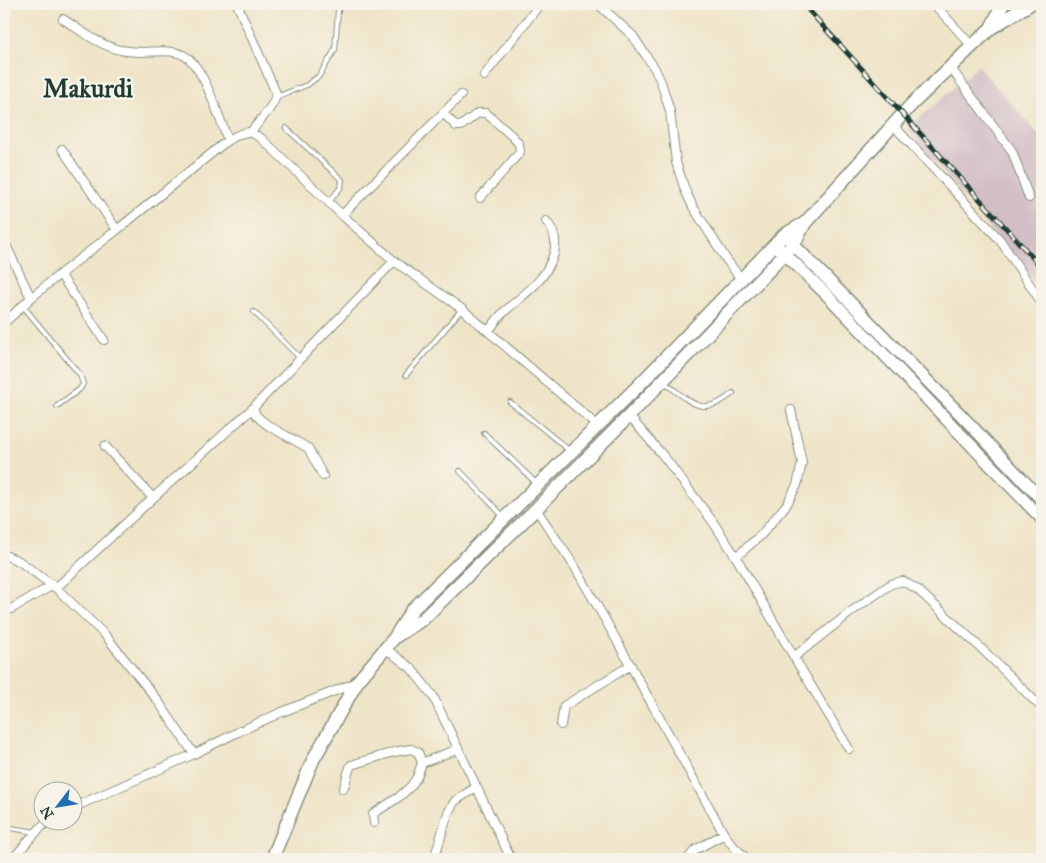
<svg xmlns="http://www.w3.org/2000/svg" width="1046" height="863" viewBox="0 0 1046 863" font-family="'IM FELL Great Primer',serif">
<rect width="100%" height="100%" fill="#f7f3e8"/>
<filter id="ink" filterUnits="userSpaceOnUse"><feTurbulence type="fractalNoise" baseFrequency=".02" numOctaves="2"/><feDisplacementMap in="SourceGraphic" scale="10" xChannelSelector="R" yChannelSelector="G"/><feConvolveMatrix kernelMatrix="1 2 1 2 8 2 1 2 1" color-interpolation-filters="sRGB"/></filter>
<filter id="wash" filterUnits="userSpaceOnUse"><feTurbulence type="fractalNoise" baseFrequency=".0096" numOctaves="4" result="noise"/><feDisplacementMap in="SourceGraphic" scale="20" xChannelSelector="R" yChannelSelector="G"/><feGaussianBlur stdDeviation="1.12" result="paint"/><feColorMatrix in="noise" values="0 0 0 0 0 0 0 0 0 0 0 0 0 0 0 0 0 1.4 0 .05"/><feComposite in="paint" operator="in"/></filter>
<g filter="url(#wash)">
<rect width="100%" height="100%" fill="#eee4c7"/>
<path fill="#d2bec5" d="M978,66L1042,139V292L908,129Z"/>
</g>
<g filter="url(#ink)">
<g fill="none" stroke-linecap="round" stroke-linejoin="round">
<defs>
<path id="lane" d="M276,97L307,85L319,76L335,50L338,10
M286,128L342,180L341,187L329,202
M23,306L80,375L83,384L80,389L57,406
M254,312L300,358
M406,375L462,309
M664,382C691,402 702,419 733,393
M510,402L570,451
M484,433L537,484
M460,471L504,517
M4,827L36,832"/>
<path id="street" d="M237,4L276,93C276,105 258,122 251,132
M598,4L633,36L655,69L661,82L670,111L676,162L685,190L693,207L726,259L741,279
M934,4L972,46
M63,19C80,30 99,45 120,50C127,51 136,52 143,52C158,52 175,48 188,58C206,73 219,118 228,140
M950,67L1012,151L1029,198
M484,76L540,4
M443,113L456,126H461L478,113H486L513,137L519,144L520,152L480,198
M893,125L1000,240L1042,303
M62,149L117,230
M342,215L461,95
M4,241L31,298
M60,274L104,340
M4,323L31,298L60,274L117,230L228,140C243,133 246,128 261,138L342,215L394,261L462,309L598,426
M488,331C493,326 496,320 501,315C521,295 545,284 554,253C557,241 555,231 546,221
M253,408L256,415L261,420L269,426L308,448L323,476
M629,416L665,458L713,522L736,557L794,657L849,749
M105,446L153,498
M536,509L575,567L607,623L724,834L734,847L747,859
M4,555L19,561L56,588L105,635L158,701L194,754
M736,557L761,535L787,504L797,485L802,463L791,410
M56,588L153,498L253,408L394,261
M4,613L53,585
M385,648L411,668L433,696L511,859
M794,657L852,611L891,584L903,581L918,590L983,650L1042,708
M561,725L564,706L631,665
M422,763L458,749
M343,789C347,781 347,773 351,765L394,752L411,749L418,752L422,763L417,777L411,786L399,797L373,814L374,823
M72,808L194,754L238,732L282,712L355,683
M13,859L28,841L48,820
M434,859L448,813L455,801L476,787
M688,859L695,850L724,834"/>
<path id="secondary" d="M787,238L961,415L1042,500
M778,247L825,293L1042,519"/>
<path id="primary" d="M991,28L1003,4
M395,637L423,619L536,509L629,416L794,244L805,223L911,105L991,28L1030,4
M272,859L313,760L357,682L395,637L412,610L640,384L784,235L805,223"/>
</defs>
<use href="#lane" stroke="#86907e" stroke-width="6"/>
<use href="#street" stroke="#86907e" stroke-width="10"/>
<use href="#secondary" stroke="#86907e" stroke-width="14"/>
<use href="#primary" stroke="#86907e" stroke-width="15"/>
<use href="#lane" stroke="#fff" stroke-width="4"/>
<use href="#street" stroke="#fff" stroke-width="8"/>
<use href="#secondary" stroke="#fff" stroke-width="11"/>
<use href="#primary" stroke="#fff" stroke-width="12"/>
<defs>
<path id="rail" d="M803,4L1042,268"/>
</defs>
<use href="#rail" stroke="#1f3d34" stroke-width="5"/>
<use href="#rail" stroke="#f7f3e8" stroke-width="3" stroke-dasharray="9" stroke-linecap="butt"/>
</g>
</g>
<g text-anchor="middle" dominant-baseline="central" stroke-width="5" stroke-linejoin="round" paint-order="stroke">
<g font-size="25" font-weight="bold" fill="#1f3d34" stroke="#f7f3e8">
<text x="88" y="88">Makurdi</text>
</g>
</g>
<rect width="1046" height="863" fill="none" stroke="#f7f3e8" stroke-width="20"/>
<g transform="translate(58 806) rotate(239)"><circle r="24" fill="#f7f3e8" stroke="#a1aaa0"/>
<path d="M0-4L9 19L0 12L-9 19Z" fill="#1f6fb2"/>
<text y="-8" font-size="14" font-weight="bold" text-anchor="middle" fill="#1f3d34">N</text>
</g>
</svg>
